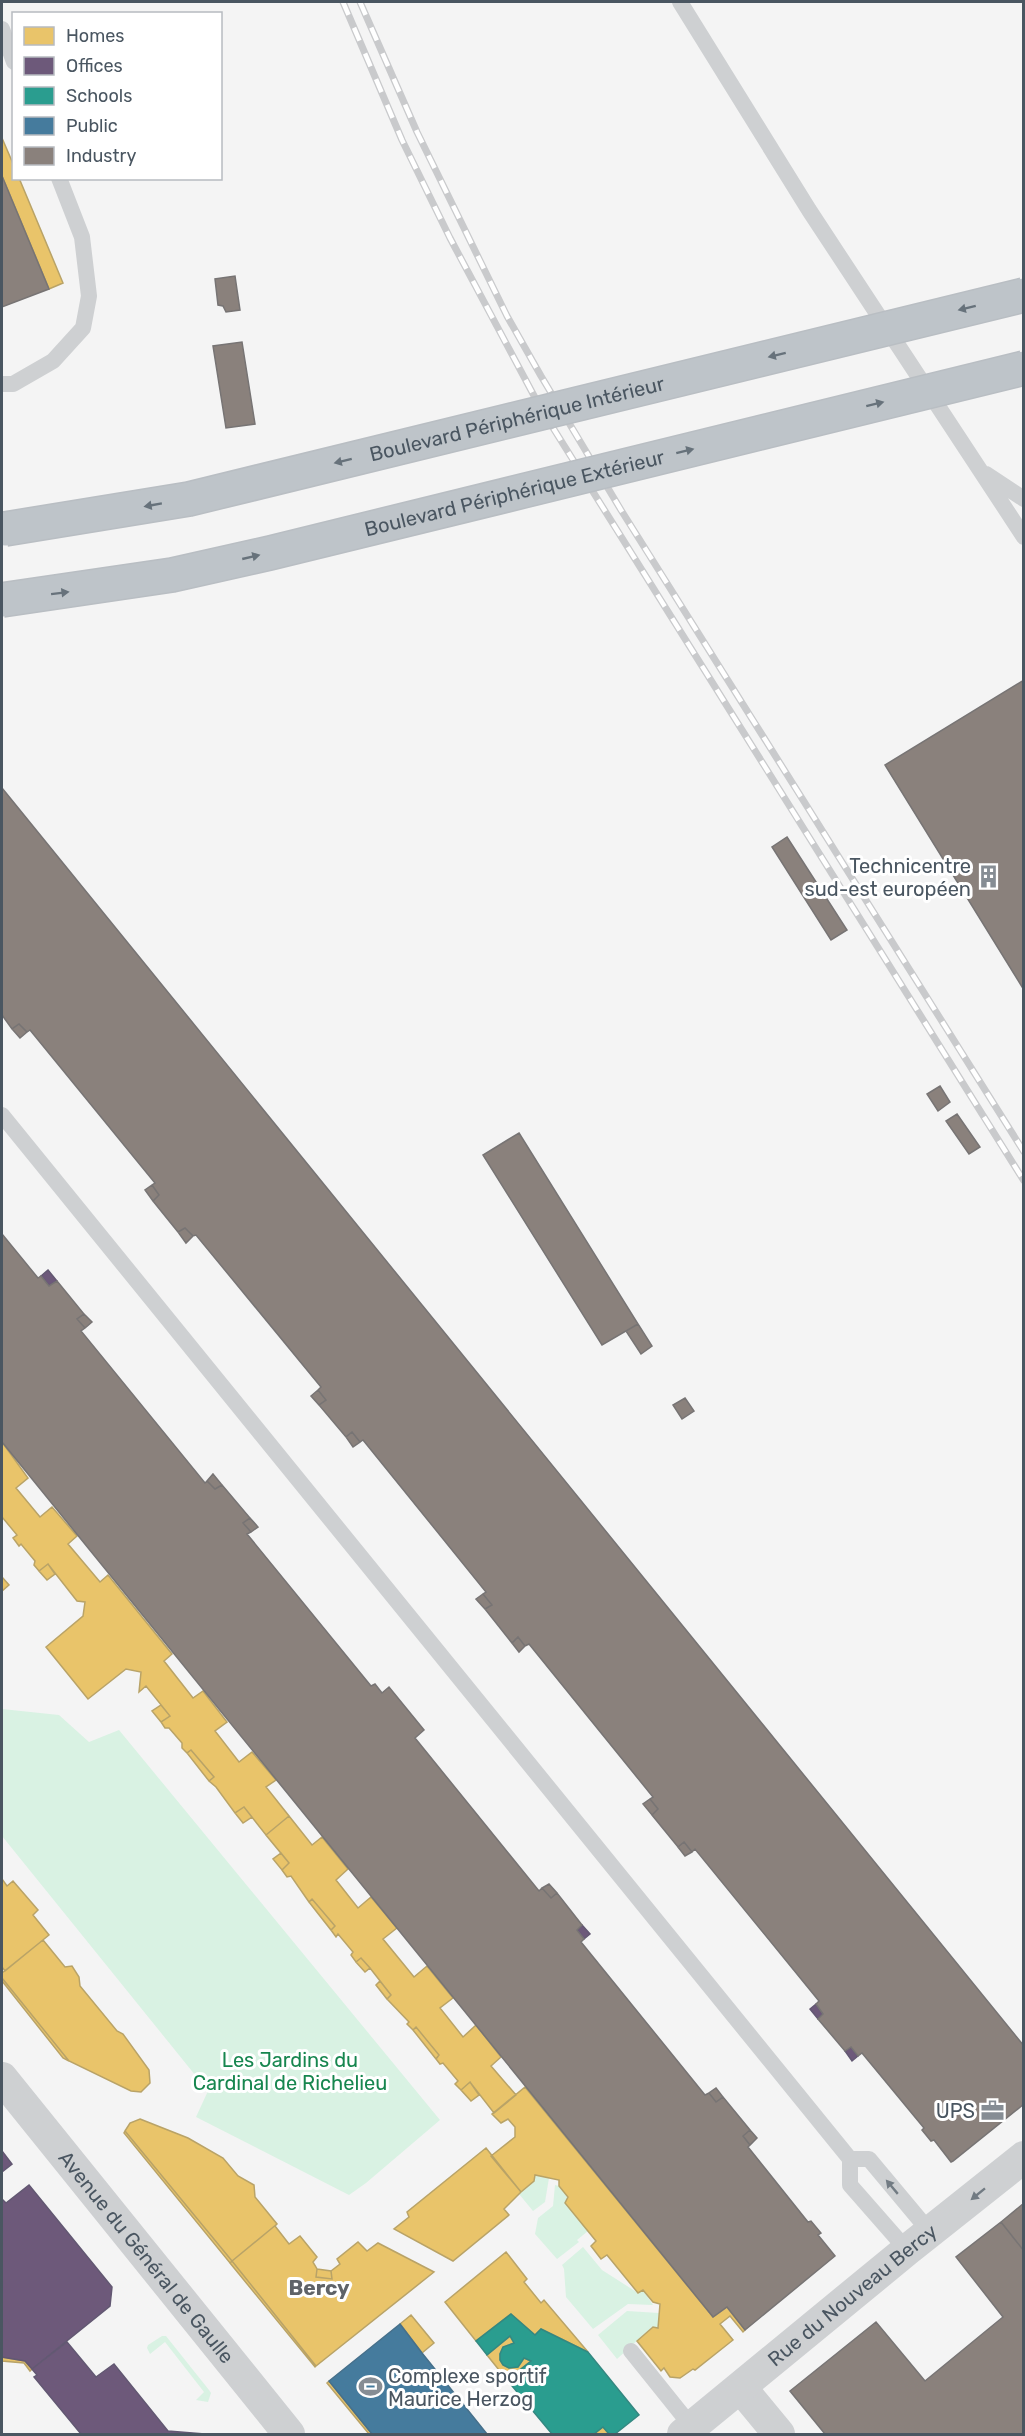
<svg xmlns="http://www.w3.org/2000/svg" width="1025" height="2436" viewBox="0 0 1025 2436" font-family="Rubik,sans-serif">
<rect width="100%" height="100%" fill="#f4f4f4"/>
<path fill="#d9f2e3" d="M2,1709L59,1715L89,1742L119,1730L440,2120L366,2183L349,2195L196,2117L208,2091L2,1836Z
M535,2175L549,2178L545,2202L533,2211L519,2194Z
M555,2185L559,2186L568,2197L565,2203L588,2231L577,2240L579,2242L557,2259L535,2234L538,2218L553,2206Z
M583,2247L602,2270L638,2293L643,2290L653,2305L628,2304L593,2329L566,2297L564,2269L562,2265Z
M627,2311L659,2313L658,2328L652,2327L617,2359L598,2335Z
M162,2336H166L209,2390L211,2393L208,2402L196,2400L204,2392L165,2342L150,2354L147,2348L148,2345Z"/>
<path fill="#e9c46a" stroke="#b9a367" stroke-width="1.5" d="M2,138L14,166V178H19L63,283L49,289L2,176Z
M2,1442L28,1478L16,1488L40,1517L52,1507L77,1536L68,1544L100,1582L108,1575L172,1654L164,1661L193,1698L203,1691L227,1722L215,1731L239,1762L252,1752L276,1780L266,1787L289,1816L266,1835L244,1807L235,1813L216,1787L209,1781L214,1777L191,1750L187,1753L182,1748V1743L169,1728H165L161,1722L170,1716L146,1686L139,1692L141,1672L126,1669L88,1699L46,1647L83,1616L85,1602L77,1601L48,1564L39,1571L34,1565L35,1561L21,1544L19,1546L13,1538L17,1535L2,1517Z
M48,1564L55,1574L47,1580L39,1571Z
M2,1577L9,1585L2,1591Z
M161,1705L170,1716L161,1722L152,1711Z
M191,1750L214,1777L209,1781L187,1753Z
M244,1807L252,1817L243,1823L235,1813Z
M289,1816L312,1845L322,1837L348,1869L336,1880L358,1908L371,1897L397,1928L383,1939L414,1977L427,1966L453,1998L440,2008L463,2037L476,2025L501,2057L491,2066L516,2095L494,2113L470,2082L461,2090L455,2084L458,2081L443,2063L440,2064L436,2059L439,2055L416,2027L413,2030L407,2024L409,2022L387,1999L391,1995L370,1968L361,1958L356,1962L351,1955L353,1952L338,1934L336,1937L331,1930L335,1926L312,1899L309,1902L291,1876L287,1877L282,1870L289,1863L266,1835Z
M281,1853L289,1863L282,1870L273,1859Z
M2,1879L7,1886L13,1881L38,1910L33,1915L49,1935L5,1971L2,1967Z
M312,1899L335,1926L331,1930L309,1902Z
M43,1940L65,1967L72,1966L79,1977L80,1986L117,2031L123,2034L149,2070L150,2083L141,2092L131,2091L69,2061L2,1978V1973Z
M361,1958L370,1968L365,1972L356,1962Z
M2,1978L69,2061L63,2058L2,1981Z
M380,1981L391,1995L387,1999L376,1985Z
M416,2027L439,2055L436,2059L413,2030Z
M470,2082L479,2095L471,2101L461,2090Z
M525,2087L713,2317L727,2307L745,2330L743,2332L730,2316L720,2324L733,2340L695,2370L693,2369L680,2378L670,2377L664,2368L661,2371L637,2341L653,2327L658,2328L660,2304L653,2302L643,2290L638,2293L607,2255L601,2259L591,2246L596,2241L565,2203L568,2197L559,2186V2180L535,2175L534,2181L521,2192L491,2156L515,2137V2127L508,2119L501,2123L492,2114Z
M140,2119L188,2138L223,2158L238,2176L254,2185L255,2197L277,2224L232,2261L125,2131L130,2123Z
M125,2131L232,2261L230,2263L124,2133Z
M486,2148L521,2192L504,2209L509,2215L453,2261L394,2229L409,2217L407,2212Z
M277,2224L275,2226L289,2244L300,2236L317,2257L313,2262L317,2269L316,2277L332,2279L331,2271L340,2264L337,2259L358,2242L367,2251L378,2243L434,2272L316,2366L232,2261Z
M506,2252L527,2279L524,2282L541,2303L544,2300L588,2352L541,2329L535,2335L511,2314L476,2341L445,2302Z
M232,2261L316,2366L315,2367L230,2263Z
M317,2269L331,2271L332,2279L316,2277Z
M411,2315L434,2343L422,2353L400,2324Z
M510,2336L514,2343L503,2347L500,2354V2360L503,2365L509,2368L518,2367L524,2358L531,2361L507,2380L487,2355Z
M2,2357L25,2361L32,2369L30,2371L24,2363L2,2361Z
M329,2381L372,2434H369L327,2383Z
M603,2427L609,2434H594Z"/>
<path fill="#6d597a" stroke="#625872" stroke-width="1.5" d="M48,1270L57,1281L49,1286L41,1276Z
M582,1925L590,1934L584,1939L577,1930Z
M816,2004L823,2014L818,2019L810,2009Z
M851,2047L858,2056L852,2061L845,2051Z
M2,2151L12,2164L2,2172Z
M29,2185L112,2287L110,2306L32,2369L25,2361L2,2357V2199L6,2203Z
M67,2342L96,2377L114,2364L168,2431L205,2434H81L34,2377L37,2375L32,2369Z"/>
<path fill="#2a9d8f" stroke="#348881" stroke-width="1.5" d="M511,2314L535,2335L541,2329L588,2352L639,2415L615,2434H609L603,2427L594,2434H552L507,2380L531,2361L524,2358L518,2367L509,2368L503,2365L500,2360V2354L503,2347L514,2343L510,2336L487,2355L476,2341Z"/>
<path fill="#457b9d" stroke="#46708b" stroke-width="1.5" d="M400,2324L422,2353L487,2434H372L329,2381Z"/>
<path fill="#8a817c" stroke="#777474" stroke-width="1.5" d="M2,176L49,289L2,307Z
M235,276L240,310L226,312L223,306L218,305L215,279Z
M242,342L255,424L226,428L213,346Z
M1024,680V990L885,765Z
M2,788L1024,2046V2104L953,2161L951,2162L934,2140L931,2141L922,2130L924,2128L862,2053L858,2056L851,2047L845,2051L818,2019L823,2014L816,2004L819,2001L695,1849L692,1852L684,1842L678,1847L652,1815L658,1809L650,1799L653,1797L529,1644L525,1646L518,1637L512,1643L485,1609L492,1605L483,1594L486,1592L363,1440L360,1442L352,1432L346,1437L319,1405L326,1400L318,1390L321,1387L196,1235L193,1236L185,1228L178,1232L153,1201L159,1195L152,1185L155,1183L30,1030L27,1032L19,1024L12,1029L2,1015Z
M787,837L847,930L831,940L772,847Z
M19,1024L27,1032L20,1038L12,1029Z
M940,1086L950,1102L938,1111L927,1094Z
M957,1114L980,1147L969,1154L946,1121Z
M519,1133L638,1324L602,1345L483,1155Z
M152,1185L159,1195L153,1201L145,1190Z
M185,1228L193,1236L186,1243L178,1232Z
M2,1234L38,1278L41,1276L49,1286L57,1281L84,1314L77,1319L85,1328L81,1331L205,1483L207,1481L215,1489L222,1485L250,1518L243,1523L251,1532L247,1534L371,1686L375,1684L382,1693L389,1687L424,1730L415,1738L539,1891L542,1888L551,1898L557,1893L582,1925L577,1930L584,1939L581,1942L705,2095L709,2093L716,2102L723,2097L750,2130L743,2136L750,2145L748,2147L808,2222L811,2221L821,2233L818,2235L835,2256L745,2330L727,2307L713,2317L2,1442Z
M84,1314L92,1322L85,1328L77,1319Z
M638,1324L652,1346L641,1354L626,1331Z
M318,1390L326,1400L319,1405L311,1396Z
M685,1398L694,1411L682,1419L673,1405Z
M352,1432L360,1442L353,1447L346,1437Z
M213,1474L222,1485L215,1489L207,1481Z
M250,1518L258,1527L251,1532L243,1523Z
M483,1594L492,1605L485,1609L476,1599Z
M518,1637L525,1646L519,1652L512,1643Z
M650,1799L658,1809L652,1815L643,1804Z
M684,1842L692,1852L685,1856L678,1847Z
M549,1884L557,1893L551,1898L542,1888Z
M716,2088L723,2097L716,2102L709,2093Z
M750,2130L757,2138L750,2145L743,2136Z
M1024,2203V2251L1001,2222Z
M1001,2222L1024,2251V2434H825L790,2391L876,2322L925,2381L1003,2317L956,2257Z"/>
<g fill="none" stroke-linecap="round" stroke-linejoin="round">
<path stroke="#ced0d2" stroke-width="16" d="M680,2L809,210L1024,537
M2,29L14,62
M2,384H13L53,361L83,328L89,296L82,237L59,178
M986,474L1024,499
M2,1115L850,2159
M907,2250L850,2185V2159H869L930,2232
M631,2351L692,2427"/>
<g stroke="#ced0d2" stroke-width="32">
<path id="s1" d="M2,2078L289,2434"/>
<path d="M741,2388L779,2434"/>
<path id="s2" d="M683,2434L907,2250L1024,2157"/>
</g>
<defs>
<path id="rail" d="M343,2L402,140L450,238L540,407L1024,1181
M360,2L417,132L507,316L541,376L621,510L1024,1152"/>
</defs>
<use href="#rail" stroke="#c9cacc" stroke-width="7"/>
<use href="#rail" stroke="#fff" stroke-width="4.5" stroke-dasharray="14" stroke-linecap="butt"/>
<defs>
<g id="highway-bridge">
<path id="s3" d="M5,529L189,499L1024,295"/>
<path id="s4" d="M2,600L172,575L270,553L1024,368"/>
</g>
</defs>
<use href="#highway-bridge" stroke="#b9bec3" stroke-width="36" stroke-linecap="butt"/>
<use href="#highway-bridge" stroke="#bec4c9" stroke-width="33"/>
</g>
<defs><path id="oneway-solid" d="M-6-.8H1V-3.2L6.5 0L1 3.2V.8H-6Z" transform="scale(1.5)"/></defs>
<g fill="#67727b">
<use href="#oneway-solid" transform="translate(967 308) rotate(166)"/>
<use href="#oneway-solid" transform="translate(777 355) rotate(166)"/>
<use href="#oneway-solid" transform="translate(875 404) rotate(-14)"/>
<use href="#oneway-solid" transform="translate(685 451) rotate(-14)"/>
<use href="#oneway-solid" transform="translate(343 461) rotate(166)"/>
<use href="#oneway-solid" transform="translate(153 505) rotate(170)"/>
<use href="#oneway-solid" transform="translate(251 557) rotate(-13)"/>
<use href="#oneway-solid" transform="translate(60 593) rotate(-7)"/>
</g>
<g fill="#727b83">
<use href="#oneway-solid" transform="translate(892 2187) rotate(-130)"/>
<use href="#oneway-solid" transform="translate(978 2194) rotate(141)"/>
</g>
<defs>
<symbol id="building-bare" viewBox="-9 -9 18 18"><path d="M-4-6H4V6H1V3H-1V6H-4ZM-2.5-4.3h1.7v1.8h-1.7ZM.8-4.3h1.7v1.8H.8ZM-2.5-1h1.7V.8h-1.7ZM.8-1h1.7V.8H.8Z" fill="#868d94" stroke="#fff" stroke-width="2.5" paint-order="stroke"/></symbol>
<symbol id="office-bare" viewBox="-9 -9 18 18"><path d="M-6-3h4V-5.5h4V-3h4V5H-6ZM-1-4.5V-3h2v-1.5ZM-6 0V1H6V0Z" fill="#868d94" stroke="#fff" stroke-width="2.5" paint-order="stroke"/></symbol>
<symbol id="stadium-bare" viewBox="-9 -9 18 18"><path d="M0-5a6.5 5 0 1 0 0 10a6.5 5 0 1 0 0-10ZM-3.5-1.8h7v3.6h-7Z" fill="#868d94" stroke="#fff" stroke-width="2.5" paint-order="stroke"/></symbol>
</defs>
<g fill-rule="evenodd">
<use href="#building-bare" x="972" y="860" width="33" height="33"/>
<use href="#office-bare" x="976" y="2094" width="33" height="33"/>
<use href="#stadium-bare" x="354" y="2370" width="33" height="33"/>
</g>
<g text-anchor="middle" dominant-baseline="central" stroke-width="6" stroke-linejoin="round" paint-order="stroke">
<g font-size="20" fill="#4a5661" stroke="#fff">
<text stroke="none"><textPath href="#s3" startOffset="524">Boulevard Périphérique Intérieur</textPath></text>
<text stroke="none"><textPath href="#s4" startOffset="524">Boulevard Périphérique Extérieur</textPath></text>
<text stroke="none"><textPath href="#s1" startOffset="230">Avenue du Général de Gaulle</textPath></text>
<text stroke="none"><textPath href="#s2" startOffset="219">Rue du Nouveau Bercy</textPath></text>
</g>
<g font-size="20" fill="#4a5661" stroke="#fff" text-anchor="end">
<text x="971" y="866">Technicentre<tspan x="971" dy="23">sud-est européen</tspan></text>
<text x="975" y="2111">UPS</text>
<text x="388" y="2376" text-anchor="start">Complexe sportif<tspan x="388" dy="23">Maurice Herzog</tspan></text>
</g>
<g font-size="20" fill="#17864f" stroke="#fff">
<text x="290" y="2060">Les Jardins du<tspan x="290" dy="23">Cardinal de Richelieu</tspan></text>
</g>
<g font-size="21" font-weight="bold" fill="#5f6368" stroke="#fff">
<text x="319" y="2287">Bercy</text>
</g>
</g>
<rect width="1025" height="2436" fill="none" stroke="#4a5661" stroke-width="6"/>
<rect x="12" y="12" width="210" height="168" fill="#ffffff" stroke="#b7bbc0" stroke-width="1.5"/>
<rect x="24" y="27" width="30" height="18" fill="#e9c46a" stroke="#b7bbc0" stroke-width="1.5"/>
<text x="66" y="42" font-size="18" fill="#4a5661">Homes</text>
<rect x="24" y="57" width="30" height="18" fill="#6d597a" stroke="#b7bbc0" stroke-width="1.5"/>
<text x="66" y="72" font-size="18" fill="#4a5661">Offices</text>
<rect x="24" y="87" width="30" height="18" fill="#2a9d8f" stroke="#b7bbc0" stroke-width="1.5"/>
<text x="66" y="102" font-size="18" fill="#4a5661">Schools</text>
<rect x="24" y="117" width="30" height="18" fill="#457b9d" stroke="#b7bbc0" stroke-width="1.5"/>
<text x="66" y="132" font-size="18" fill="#4a5661">Public</text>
<rect x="24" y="147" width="30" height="18" fill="#8a817c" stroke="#b7bbc0" stroke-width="1.5"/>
<text x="66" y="162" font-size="18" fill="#4a5661">Industry</text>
</svg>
